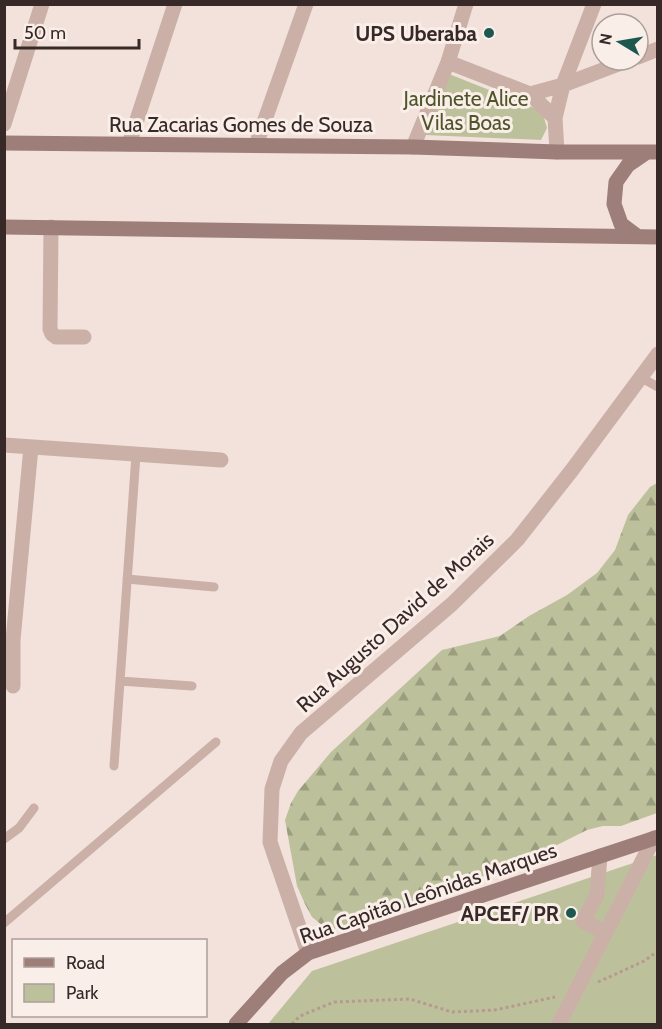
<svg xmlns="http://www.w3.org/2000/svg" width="662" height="1029" viewBox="0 0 662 1029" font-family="Cabin,sans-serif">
<defs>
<pattern id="forest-firs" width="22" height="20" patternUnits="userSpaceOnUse" patternTransform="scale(1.5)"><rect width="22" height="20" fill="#bcc19b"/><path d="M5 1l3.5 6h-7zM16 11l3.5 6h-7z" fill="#9a9d7e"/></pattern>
</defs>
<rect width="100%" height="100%" fill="#f2e2db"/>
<path fill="url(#forest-firs)" d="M657,483V813L621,826H603L587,830L525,861L426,897L389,916L337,929L323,926L312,917L305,904L297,886L285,820L291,803L298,791L331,752L442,650L500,636L529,616L567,595L597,573L615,550L628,515L650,487Z"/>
<path fill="#bcc19b" d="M449,74L542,111L547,128L541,140L425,135Z
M657,855V1024H268L312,971Z"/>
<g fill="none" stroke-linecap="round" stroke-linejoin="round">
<path stroke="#b69991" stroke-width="3" stroke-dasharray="3 3" stroke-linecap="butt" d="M598,982L644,961L658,951
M292,1024L300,1016L334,1002L410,999L452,1012L495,1010L555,997"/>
<path stroke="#cab0a7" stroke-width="9" d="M640,377L658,387
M127,579L214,587
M120,681L192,686
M114,766L136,455
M4,839L19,828L34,808
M4,923L216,742"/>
<path stroke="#cab0a7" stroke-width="15" d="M638,57L658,49
M448,62L530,94L563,85L629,60
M530,94L555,118
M4,124L42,4
M129,144L175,4
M256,145L306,4
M413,147L448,62L466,4
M557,152L555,118L563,85L594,4
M51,227L50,329L52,334L56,337H84
M4,445L221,460
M13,686V640L31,447
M600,856L597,895L583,921L606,933
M308,953L270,842L272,789L281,761L301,733L452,604L517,540L572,470L658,354
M559,1024L654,838"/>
<path stroke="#9e7e78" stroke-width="15" d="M4,143L413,147L557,152H658
M4,227L658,237
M637,236L621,224L614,204L616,182L628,165L647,152
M236,1024L282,973L308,953L658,837"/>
</g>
<g fill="#1d5850" stroke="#faeee8" stroke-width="2">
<circle cx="489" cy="33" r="6"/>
<circle cx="571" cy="913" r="6"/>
</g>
<g text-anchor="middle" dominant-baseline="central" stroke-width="6" stroke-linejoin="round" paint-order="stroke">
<g font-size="21" font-weight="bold" fill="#372928" stroke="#faeee8" text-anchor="end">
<text x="477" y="33">UPS Uberaba</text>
<text x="559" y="913">APCEF/ PR</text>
</g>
<g font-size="21" fill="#4f552b" stroke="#faeee8">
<text x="466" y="98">Jardinete Alice<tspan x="466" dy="24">Vilas Boas</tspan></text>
</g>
<g font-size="21" fill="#372928" stroke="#faeee8">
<text x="241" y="124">Rua Zacarias Gomes de Souza</text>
<text transform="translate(395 622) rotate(-42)">Rua Augusto David de Morais</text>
<text transform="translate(428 893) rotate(-19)">Rua Capitão Leônidas Marques</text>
</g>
</g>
<rect width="662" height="1029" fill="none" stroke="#372928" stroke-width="12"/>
<rect x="12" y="939" width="195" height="78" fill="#faeee8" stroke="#ac9f9b" stroke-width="1.5"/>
<rect x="24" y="958" width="30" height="9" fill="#9e7e78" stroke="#ac9f9b" stroke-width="1.5"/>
<text x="66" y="969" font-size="18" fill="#372928">Road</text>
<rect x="24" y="984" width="30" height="18" fill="#bcc19b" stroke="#ac9f9b" stroke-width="1.5"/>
<text x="66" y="999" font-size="18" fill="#372928">Park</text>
<g transform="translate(620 42) rotate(281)"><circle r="28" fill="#faeee8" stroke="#ac9f9b" stroke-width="1.5"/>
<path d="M0-4.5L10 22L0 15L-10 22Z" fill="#1d5850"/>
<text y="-9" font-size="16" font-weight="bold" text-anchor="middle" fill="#372928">N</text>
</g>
<path d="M15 39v9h124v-9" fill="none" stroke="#372928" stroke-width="3"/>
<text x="24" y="39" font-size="18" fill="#372928" stroke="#faeee8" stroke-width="4.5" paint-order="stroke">50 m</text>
</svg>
